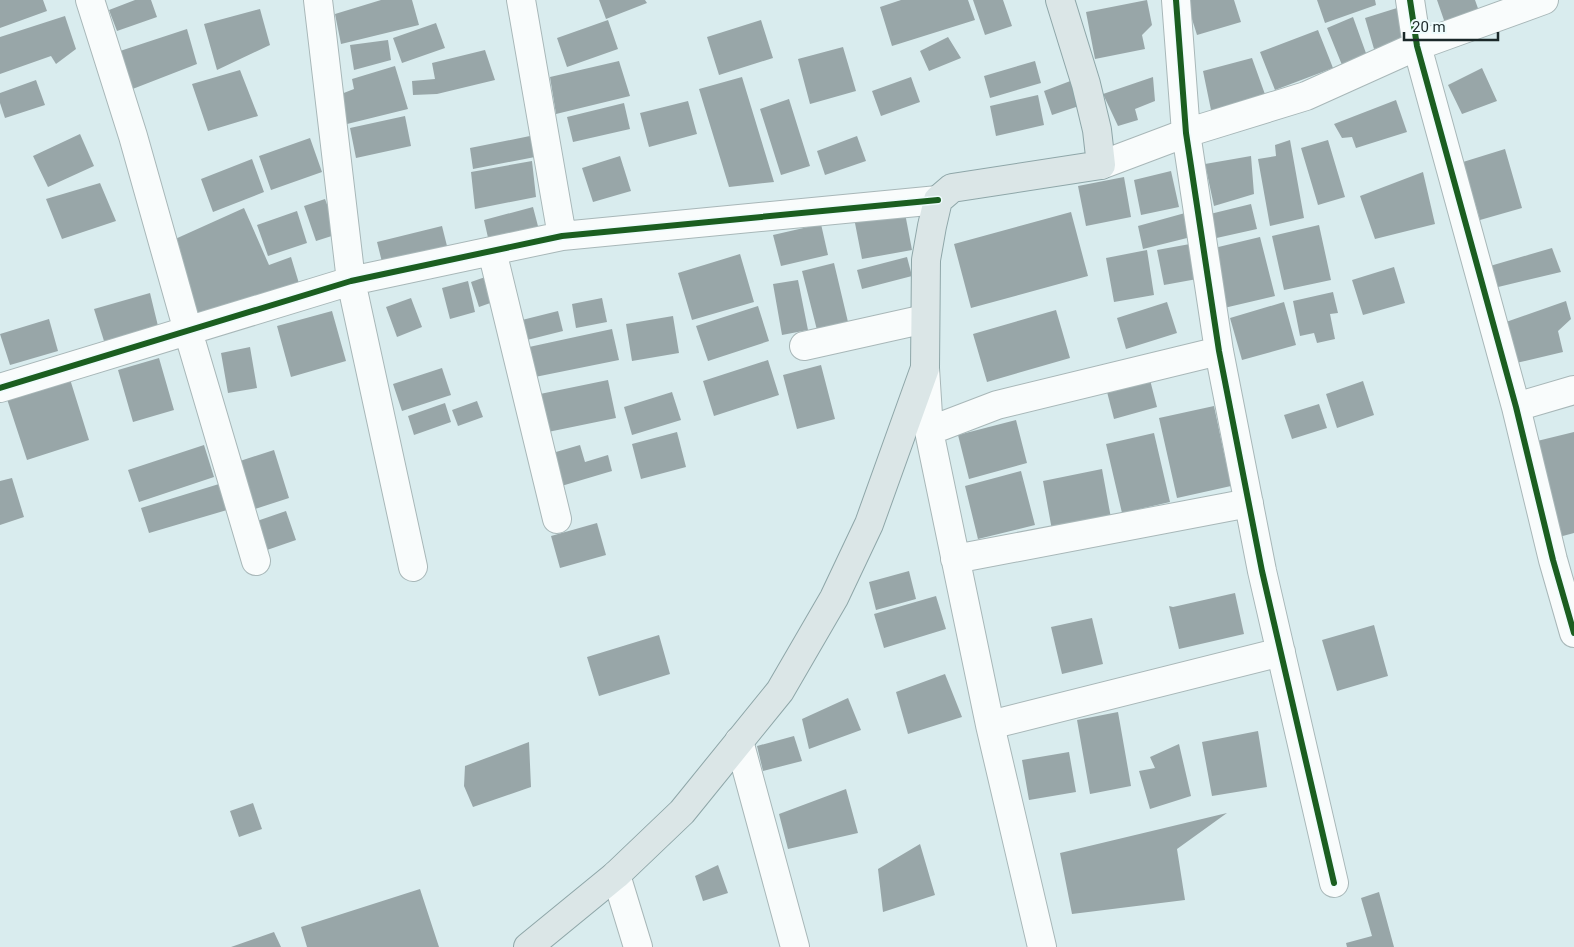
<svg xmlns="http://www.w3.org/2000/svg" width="1574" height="947" viewBox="0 0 1574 947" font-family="Roboto,sans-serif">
<rect width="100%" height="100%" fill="#d9ecee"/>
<path fill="#98a6a8" d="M0,0H43L47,11L0,28Z
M135,0H151L157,17L117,31L109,10Z
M381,0H412L419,25L341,44L335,14Z
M599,0H645L647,3L606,19Z
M901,0H968L975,20L892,46L880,7Z
M973,0H1003L1012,26L985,35Z
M1147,0L1152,25L1142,35L1145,49L1095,59L1086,12Z
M1186,0H1234L1241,22L1197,35Z
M1317,0H1375L1376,5L1325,23Z
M1437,0H1475L1480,14L1446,26Z
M1397,8L1407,39L1374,49L1365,18Z
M260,9L270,45L217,70L204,24Z
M65,16L76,49L56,64L51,56L0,74V37Z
M1353,17L1367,56L1342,65L1327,28Z
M608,20L618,49L567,67L557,38Z
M761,20L773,58L719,75L707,37Z
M436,23L445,48L402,63L393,38Z
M187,29L197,64L130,90L117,52Z
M1318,30L1333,68L1275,90L1260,52Z
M948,37L961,58L929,71L920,51Z
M388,40L391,60L354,70L350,45Z
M843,47L856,91L810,104L798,59Z
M485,50L495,80L437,94L413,95L412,81L435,79L432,63Z
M1252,58L1267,100L1211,110L1203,71Z
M619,61L630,96L556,114L550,77Z
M1035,61L1041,83L990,98L984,76Z
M395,66L408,109L343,125L336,96L354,89L352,79Z
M1482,68L1497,101L1462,114L1448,85Z
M240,70L258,116L208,131L192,84Z
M742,77L774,182L729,187L699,89Z
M911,77L920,102L881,116L872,91Z
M1153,77L1155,101L1135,109L1138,120L1118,126L1103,94Z
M36,80L45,105L5,118L0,103V93Z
M1073,80L1082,105L1052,115L1044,91Z
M1038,95L1044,125L996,136L990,106Z
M789,99L810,166L781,175L760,109Z
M1396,100L1407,132L1356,148L1352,137L1342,138L1334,124Z
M688,101L697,134L649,147L640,113Z
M624,103L630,129L573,142L567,117Z
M405,116L411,146L356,158L350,128Z
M80,134L94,166L48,187L33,156Z
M530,136L535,157L473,169L470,148Z
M857,136L866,161L825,175L817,151Z
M310,138L322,172L271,190L259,156Z
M1290,140L1304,218L1270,226L1258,159L1276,156L1275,145Z
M1328,140L1345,197L1318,205L1301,148Z
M1505,149L1522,208L1480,220L1463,162Z
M620,156L631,191L593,202L582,168Z
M1251,156L1254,194L1214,206L1205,164Z
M252,159L264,192L213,212L201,179Z
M532,161L536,197L475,209L471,172Z
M1171,171L1179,207L1141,215L1134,180Z
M1423,172L1435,224L1375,239L1360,196Z
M1124,177L1131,217L1086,226L1078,186Z
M100,183L116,221L62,239L46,199Z
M325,199L338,234L316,241L304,206Z
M1251,204L1257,229L1212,239L1206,215Z
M533,207L539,230L489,242L484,220Z
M244,208L269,265L291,257L301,290L194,317L173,240Z
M904,208L912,250L862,259L854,218Z
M297,211L307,243L268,256L257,225Z
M1071,212L1088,276L971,308L954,244Z
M1185,213L1191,237L1143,249L1138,226Z
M821,224L828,255L781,266L773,235Z
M1319,225L1331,280L1284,290L1272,236Z
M442,226L447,246L382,262L377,242Z
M1260,237L1275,296L1224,308L1210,249Z
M1190,244L1197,279L1164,285L1157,250Z
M1552,248L1561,272L1494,288L1490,266Z
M1147,250L1154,295L1114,302L1106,258Z
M740,254L754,302L692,320L678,273Z
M907,257L912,276L862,289L857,270Z
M834,263L848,322L817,330L802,271Z
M1394,267L1405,303L1363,315L1352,280Z
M488,276L496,301L479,307L471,282Z
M798,280L808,330L782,335L773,284Z
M468,281L475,312L450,319L442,288Z
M1333,292L1338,313L1330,314L1335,339L1317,343L1314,333L1300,336L1293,301Z
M150,293L158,326L104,341L94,309Z
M411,298L422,327L397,337L386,307Z
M602,298L607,322L576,328L572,304Z
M1566,301L1571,319L1558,331L1563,352L1516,363L1506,322Z
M1167,302L1177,333L1126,349L1117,318Z
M1284,302L1296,345L1242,360L1230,318Z
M758,306L769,341L708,361L696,326Z
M1056,310L1070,358L987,382L973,334Z
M332,311L346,361L291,377L277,326Z
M558,311L563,331L527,340L522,320Z
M673,316L679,353L632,361L626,324Z
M49,319L58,351L10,365L0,334Z
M612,329L619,360L535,377L529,347Z
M250,347L257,388L228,393L221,353Z
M159,358L174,410L133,422L118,370Z
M768,360L779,395L714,416L703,381Z
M821,365L835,419L797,429L783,375Z
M442,368L451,395L402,411L393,384Z
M69,376L89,440L27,460L6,396Z
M1149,376L1157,407L1114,419L1106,388Z
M608,380L616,418L548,432L540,394Z
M1363,381L1374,415L1337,428L1326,394Z
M672,392L681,420L632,435L624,407Z
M477,401L483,417L458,426L452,410Z
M445,403L451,422L414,435L408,416Z
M1319,404L1327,428L1292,439L1284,415Z
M1214,406L1231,486L1177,498L1159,418Z
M1016,420L1027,463L969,479L958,435Z
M677,432L686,467L641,479L632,444Z
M1574,432V533L1559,537L1533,442Z
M1154,433L1170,502L1122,513L1106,444Z
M204,445L214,477L139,502L128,470Z
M580,445L585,462L608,455L612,471L558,487L549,454Z
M274,450L289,498L255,509L240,461Z
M1102,469L1111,518L1052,530L1043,481Z
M1021,471L1035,525L978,539L965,486Z
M12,478L24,517L0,525V481Z
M219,484L227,510L149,533L141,508Z
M286,511L296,540L267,550L257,521Z
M597,523L606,555L560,568L551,536Z
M909,571L916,599L876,610L869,582Z
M1235,593L1244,634L1179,649L1169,606L1173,607Z
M936,596L946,629L884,648L874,614Z
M1092,618L1103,664L1062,674L1051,627Z
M1374,625L1388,676L1337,691L1322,640Z
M659,635L670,674L599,696L587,657Z
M945,674L962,717L908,734L896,692Z
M848,698L861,730L809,749L802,719Z
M1118,712L1131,786L1090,794L1077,720Z
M1258,731L1267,787L1212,796L1202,742Z
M794,736L802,761L763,771L757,746Z
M529,742L531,787L473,807L464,786L465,766Z
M1179,744L1191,796L1150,809L1139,771L1155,768L1150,757Z
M1069,752L1076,792L1029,800L1022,760Z
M846,789L858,833L788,849L779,814Z
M253,803L262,829L239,837L230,811Z
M1227,813L1177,849L1185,900L1072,914L1060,853Z
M920,844L935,895L883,912L878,869Z
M718,865L728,893L703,901L695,876Z
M420,889L439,947H307L301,927Z
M1379,892L1394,947H1347L1346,943L1372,936L1361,898Z
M274,932L281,947H231Z"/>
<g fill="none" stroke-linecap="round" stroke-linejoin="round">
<defs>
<path id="minor" d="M90,0L133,136L188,331L256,561
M318,0L351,281L413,567
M521,0L562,236
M1176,0L1186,133L1219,351L1262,571L1334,883
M1410,0L1417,46L1516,407L1553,560L1574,633
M1101,165L1186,133L1306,96L1417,46L1544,0
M492,251L557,519
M804,346L925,319
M925,368L929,431L990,725L1042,947
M0,388L351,281L562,236L938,200
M1516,407L1574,390
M929,431L997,405L1219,351
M955,559L1249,503
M990,725L1281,652
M739,741L795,947
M616,875L638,947"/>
<path id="major" d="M528,947L616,875L682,812L780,691L834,598L869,524L925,368L926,260L932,226L938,200L952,188L1101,165L1097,130L1086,84L1060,0"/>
</defs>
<use href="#minor" stroke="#a8b7b8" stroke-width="30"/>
<use href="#major" stroke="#8ea6a8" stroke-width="30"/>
<use href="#minor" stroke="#f9fcfc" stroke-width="28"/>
<use href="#major" stroke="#dbe6e7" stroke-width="28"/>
<defs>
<path id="cycleway" d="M1176,0L1186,133L1219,351L1262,571L1334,883
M1410,0L1417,46L1516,407L1553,560L1574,633
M0,388L351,281L562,236L938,200"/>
</defs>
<use href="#cycleway" stroke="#eefcfd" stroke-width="9"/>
<use href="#cycleway" stroke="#1b5e20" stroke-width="6"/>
</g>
<path d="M1404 32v8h94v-8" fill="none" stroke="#1b2829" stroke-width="2.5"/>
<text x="1412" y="32" font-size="15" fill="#1b2829" stroke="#eefcfd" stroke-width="4" paint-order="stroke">20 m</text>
</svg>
